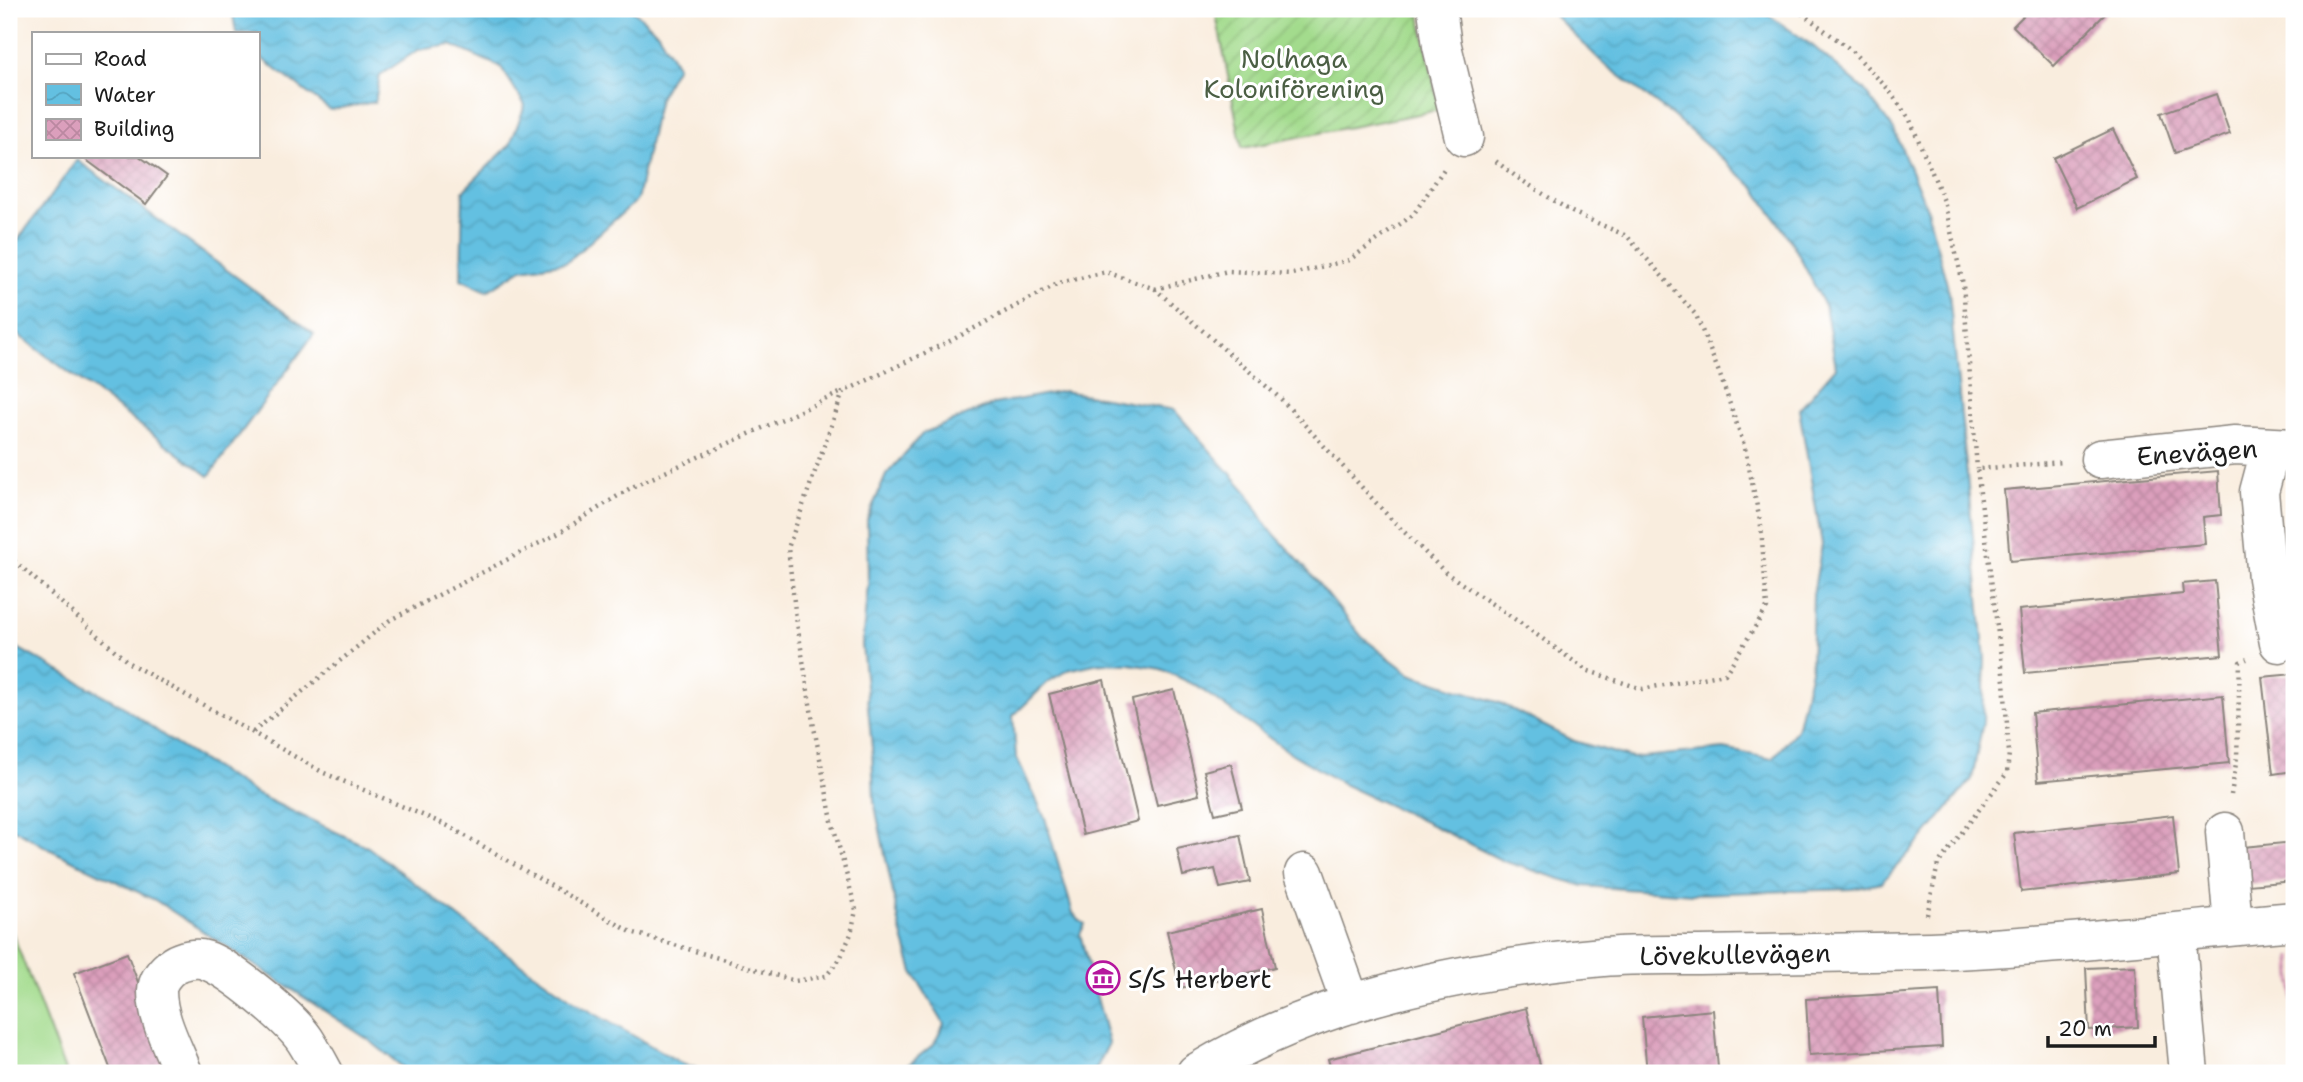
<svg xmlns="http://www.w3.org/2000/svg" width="2303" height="1082" viewBox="0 0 2303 1082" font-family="'Shantell Sans',sans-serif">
<defs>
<pattern id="garden-furrows" width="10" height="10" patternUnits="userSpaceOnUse" patternTransform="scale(1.75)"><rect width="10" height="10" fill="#a3db8d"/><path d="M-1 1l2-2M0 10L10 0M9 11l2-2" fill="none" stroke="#8cbb79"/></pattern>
<pattern id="water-waves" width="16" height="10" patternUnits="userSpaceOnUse" patternTransform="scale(1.75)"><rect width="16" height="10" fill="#63c0e1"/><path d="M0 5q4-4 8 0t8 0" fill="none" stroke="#55a4c0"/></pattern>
<pattern id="building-cross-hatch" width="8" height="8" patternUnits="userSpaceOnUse" patternTransform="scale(1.75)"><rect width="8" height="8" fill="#db9fbc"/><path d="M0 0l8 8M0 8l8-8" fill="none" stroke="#bb88a1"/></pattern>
</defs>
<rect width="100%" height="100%" fill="#fff"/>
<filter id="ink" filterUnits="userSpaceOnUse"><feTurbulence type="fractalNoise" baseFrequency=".0143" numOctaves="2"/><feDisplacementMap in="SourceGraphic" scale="14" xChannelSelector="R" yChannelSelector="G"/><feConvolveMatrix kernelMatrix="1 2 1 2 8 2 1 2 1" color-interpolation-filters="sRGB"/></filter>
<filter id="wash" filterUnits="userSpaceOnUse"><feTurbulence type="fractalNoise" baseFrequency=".00686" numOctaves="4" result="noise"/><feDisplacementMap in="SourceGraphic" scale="28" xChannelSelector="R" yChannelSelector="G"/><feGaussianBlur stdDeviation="1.57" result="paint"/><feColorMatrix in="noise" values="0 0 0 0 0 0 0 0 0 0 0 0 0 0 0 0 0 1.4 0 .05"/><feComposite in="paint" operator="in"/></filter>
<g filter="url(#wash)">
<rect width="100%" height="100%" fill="#f9edde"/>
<path fill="url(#garden-furrows)" stroke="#607c54" stroke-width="2" d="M1215,9H1419L1439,110L1242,148Z"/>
<path fill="#a3db8d" stroke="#607c54" stroke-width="2" d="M9,924L66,1073H9Z"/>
<path fill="url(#water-waves)" stroke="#406e7e" stroke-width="2" d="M232,9H632L658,33L677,66L659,98L637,200L567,262L522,269L487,291L461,279L463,191L510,145L525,105L501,67L451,45L418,50L380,75L375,102L330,110L257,55V33H236Z
M1548,9H1760L1813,46L1863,89L1894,130L1927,209L1949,292L1985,659L1983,722L1972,779L1924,837L1881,883L1852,889L1693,894L1583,886L1503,861L1440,829L1345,785L1289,752L1195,685L1161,669L1130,664L1099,663L1068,670L1048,682L1013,716L1016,756L1045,818L1073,913L1079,920L1085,924L1080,934L1109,1043L1096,1069L1091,1073H898L934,1044L944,1024L913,972L900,927L874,801L872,748L862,645L868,584L867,520L886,475L923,433L994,404L1064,391L1174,410L1247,492L1267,526L1308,571L1362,637L1410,674L1500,703L1574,741L1632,758L1724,749L1772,759L1797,730L1811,670L1813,595L1822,544L1799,409L1836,367L1825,306L1794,246L1755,188L1673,116L1603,63Z
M77,160L314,334L209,476L9,328V252Z
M9,641L21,650L121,705L174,743L258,795L368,847L493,944L581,1006L683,1064L711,1073H410L369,1040L155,900L51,850L9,826Z"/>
<g id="blocks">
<path fill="url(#building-cross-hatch)" d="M2030,9H2110L2054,66L2013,26Z
M2216,94L2230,134L2175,153L2161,113Z
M2113,129L2137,179L2077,208L2053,158Z
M81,156H139L167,176L146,204Z
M2218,471L2221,515L2203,517L2205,544L2010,561L2004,490Z
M2215,581L2222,655L2025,673L2019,610L2183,594L2182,584Z
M2294,674V771L2273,774L2262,677Z
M1104,680L1138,821L1083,835L1049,694Z
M1174,690L1199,795L1157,805L1132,700Z
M2223,695L2229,763L2038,781L2032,713Z
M1231,764L1242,808L1215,814L1204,771Z
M2173,815L2179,874L2021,892L2014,833Z
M1240,835L1250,882L1220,888L1215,869L1183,876L1177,849Z
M2294,842V881L2236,886L2233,848Z
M1262,909L1275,967L1180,988L1167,931Z
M127,953L172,1073H112L74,973Z
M2289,956H2294V1002H2292Z
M2135,966L2138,1027L2089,1030L2086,968Z
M1939,991L1942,1047L1809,1055L1806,999Z
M1526,1008L1542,1073H1332L1328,1059Z
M1713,1010L1718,1068L1647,1073L1642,1017Z"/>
</g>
</g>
<g filter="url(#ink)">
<use href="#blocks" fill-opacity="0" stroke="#8a847d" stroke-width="2"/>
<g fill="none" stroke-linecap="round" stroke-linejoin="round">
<defs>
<path id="minor" d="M1437,9L1442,46L1464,137
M2271,447L2259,492L2267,578L2279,643
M2100,459L2235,445L2294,448
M2225,832L2233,926
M1304,873L1351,1004
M2176,933L2189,1073
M183,1073C173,1047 157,1019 157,991C157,981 165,971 174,965C182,960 196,957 205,960C230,968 290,1018 305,1040C312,1051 318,1062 324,1073
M1196,1073C1320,998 1460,970 1603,957C1635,954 1667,955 1699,955C1776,953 1853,953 1930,951C2051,947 2173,931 2294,921"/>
</defs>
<use href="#minor" stroke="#8a847d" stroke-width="41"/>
<path stroke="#8a847d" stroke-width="4.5" stroke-dasharray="2 5" stroke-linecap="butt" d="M1796,9L1850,49L1888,89L1910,120L1944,201L1963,284L1977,469
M1155,289L1228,271L1292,274L1349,260L1413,215L1446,166
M9,556L129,663L324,773L448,826L631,932L795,981L826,976L840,959L851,934L856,910L832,821L813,722L795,611L788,548L843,392L952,340L1059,283L1106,272L1155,289L1281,399L1391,519L1446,573L1519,622L1586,670L1642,689L1725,674L1767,608L1761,526L1745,448L1720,375L1696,315L1627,236L1572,212L1518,178L1493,159
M253,732L390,620L559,533L632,487L842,392
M2231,795L2237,757L2240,662L2247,659
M1927,915L1938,864L2007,773L2009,753L2004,681L1977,469L2063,462
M1143,1073L1160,1063"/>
<use href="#minor" stroke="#fff" stroke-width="38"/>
</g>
</g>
<defs>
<symbol id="museum-ring" viewBox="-11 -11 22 22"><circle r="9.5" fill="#fff" stroke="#b5179e" stroke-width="1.5"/><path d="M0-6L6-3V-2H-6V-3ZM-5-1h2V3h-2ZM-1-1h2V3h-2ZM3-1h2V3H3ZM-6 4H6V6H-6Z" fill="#b5179e"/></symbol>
</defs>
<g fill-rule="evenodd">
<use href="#museum-ring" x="1084" y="959" width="38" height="38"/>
</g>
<g text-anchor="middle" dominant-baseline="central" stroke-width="6" stroke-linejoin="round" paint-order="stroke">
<g font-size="26" fill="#4b5f44" stroke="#fff">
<text x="1294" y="58">Nolhaga<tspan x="1294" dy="30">Koloniförening</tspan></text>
</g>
<g font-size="26" fill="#1c1c1c" stroke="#fff">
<text transform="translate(2197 452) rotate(-4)">Enevägen</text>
<text transform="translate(1735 954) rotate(-1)">Lövekullevägen</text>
</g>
<g font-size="26" fill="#1c1c1c" stroke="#fff" text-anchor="start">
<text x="1128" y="978">S/S Herbert</text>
</g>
</g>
<rect width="2303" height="1082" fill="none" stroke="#fff" stroke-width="35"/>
<rect x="32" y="32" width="228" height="126" fill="#ffffff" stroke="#a4a4a4" stroke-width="2"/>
<rect x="46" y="54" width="35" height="10" fill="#ffffff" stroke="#a4a4a4" stroke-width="2"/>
<text x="94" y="66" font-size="21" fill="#1c1c1c">Road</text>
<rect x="46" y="84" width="35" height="21" fill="url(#water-waves)" stroke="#a4a4a4" stroke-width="2"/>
<text x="94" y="102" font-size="21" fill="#1c1c1c">Water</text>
<rect x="46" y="119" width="35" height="21" fill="url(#building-cross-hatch)" stroke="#a4a4a4" stroke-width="2"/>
<text x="94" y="136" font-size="21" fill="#1c1c1c">Building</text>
<path d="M2048 1036v10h107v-10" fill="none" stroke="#1c1c1c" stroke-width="3.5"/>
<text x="2058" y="1036" font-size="21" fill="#1c1c1c" stroke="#ffffff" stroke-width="5" paint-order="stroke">20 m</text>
</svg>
